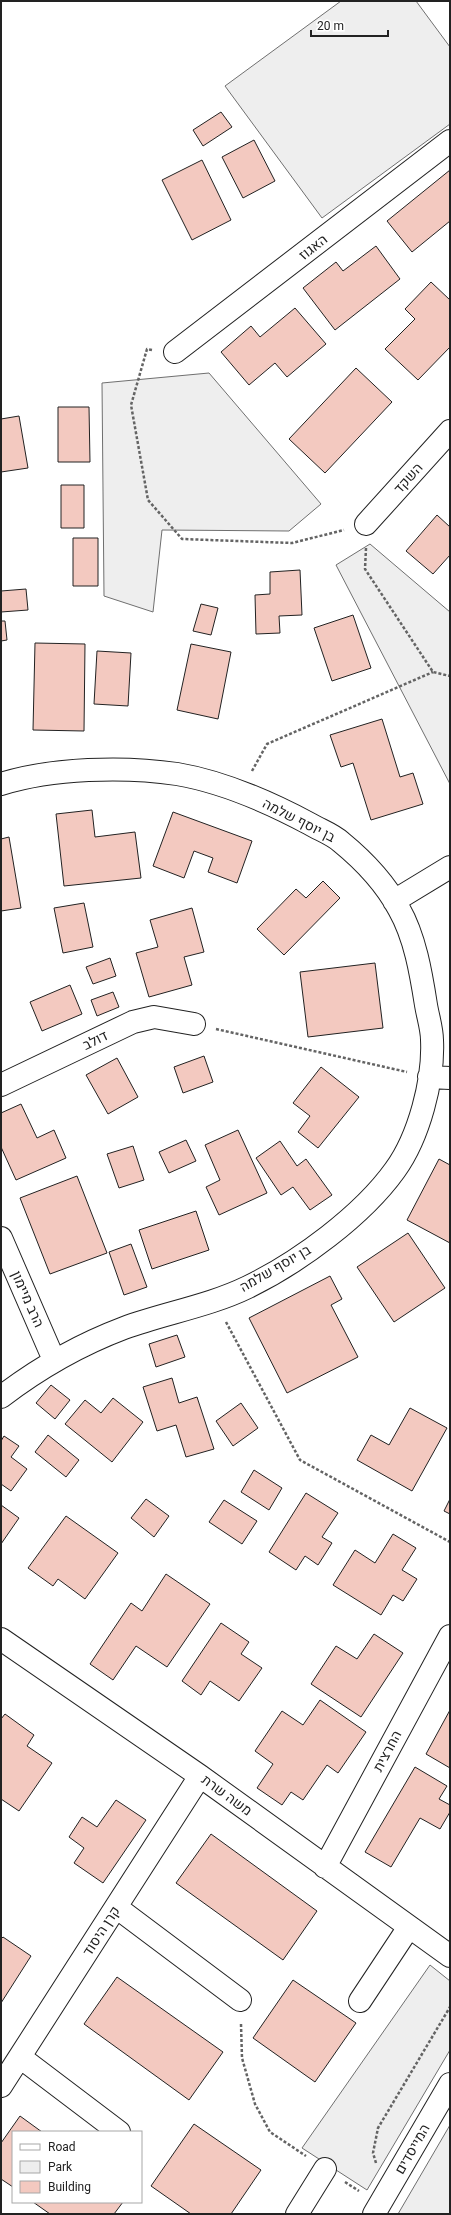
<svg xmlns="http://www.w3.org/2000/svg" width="451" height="2215" viewBox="0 0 451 2215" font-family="Roboto,Heebo,sans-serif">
<rect width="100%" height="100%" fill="#fff"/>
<path fill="#eee" stroke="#6f6f6f" d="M341,1H416L450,47V124L322,218L225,86Z
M209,373L321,504L289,531L162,530L153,612L104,596L102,383Z
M370,544L450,612V784L336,565Z
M430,1965L450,1981V2050L367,2190L302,2148Z
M450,2125V2214H398Z"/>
<path fill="#f3c9c0" stroke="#222" d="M221,112L232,127L203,146L193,130Z
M254,140L275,181L243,198L222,157Z
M202,160L231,220L192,240L162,180Z
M450,170V221L412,252L387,221Z
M376,246L400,279L335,330L303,288L336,262L343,271Z
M431,282L450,300V347L418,380L385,349L415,319L405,309Z
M295,308L326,344L287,377L275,363L249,385L221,352L251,326L260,337Z
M356,368L392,402L325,473L289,439Z
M58,407H89L90,462H58Z
M19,416L28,468L1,472V419Z
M61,485H84V528H61Z
M437,515L450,527V555L433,574L406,551Z
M73,538H98V586H73Z
M300,570L302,615L279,616L280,633L256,634L255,595L270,594V572Z
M26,589L28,610L1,612V591Z
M201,604L218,608L211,635L193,631Z
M353,615L371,668L332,681L314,628Z
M1,621H5L7,640L1,641Z
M35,643L85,644L84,731L33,730Z
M191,644L231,652L218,719L177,710Z
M97,651L131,653L128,706L94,704Z
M382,719L400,777L413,773L423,804L371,820L353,763L341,767L330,735Z
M92,810L95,837L135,832L141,878L64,886L56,814Z
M173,812L252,841L237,883L208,872L213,858L194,851L184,878L153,866Z
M9,837L21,908L1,911V839Z
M323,881L340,898L284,955L257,929L296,889L306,898Z
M84,903L93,947L63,953L54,908Z
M192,908L204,952L184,957L192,985L149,997L136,953L158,947L150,920Z
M110,958L116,976L93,984L86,967Z
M375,963L383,1028L308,1037L300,972Z
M70,985L82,1014L42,1031L30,1002Z
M113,992L119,1007L97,1016L91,1000Z
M204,1056L213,1082L183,1093L174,1067Z
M117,1058L138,1097L108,1114L86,1075Z
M321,1067L359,1097L318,1148L298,1132L310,1116L293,1103Z
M21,1104L37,1138L54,1130L66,1158L16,1180L1,1147V1113Z
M238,1130L267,1193L219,1215L206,1187L220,1180L205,1145Z
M186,1140L196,1161L169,1173L159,1152Z
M280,1141L297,1166L306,1159L332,1195L310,1210L293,1187L281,1195L256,1158Z
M133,1146L144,1180L119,1188L107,1154Z
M439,1159L450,1165V1243L407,1220Z
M77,1176L107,1253L50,1274L20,1198Z
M196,1211L209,1250L152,1269L139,1230Z
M408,1233L445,1288L394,1322L357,1267Z
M131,1244L147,1287L124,1295L109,1252Z
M330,1276L342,1299L331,1305L358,1357L287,1393L249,1318Z
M177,1335L185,1357L156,1367L149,1344Z
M172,1378L179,1403L197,1397L214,1449L186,1457L176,1425L157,1431L143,1387Z
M51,1385L70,1400L55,1419L36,1403Z
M113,1398L143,1422L112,1462L65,1424L85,1400L101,1413Z
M241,1403L258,1428L233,1446L216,1421Z
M410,1408L447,1428L412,1491L357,1460L371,1435L389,1445Z
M48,1435L79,1460L66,1477L35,1452Z
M4,1436L19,1446L11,1457L27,1469L11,1491L1,1484V1441Z
M254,1470L282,1488L269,1510L241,1492Z
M306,1493L338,1513L322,1537L332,1543L318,1565L305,1556L296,1570L269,1552Z
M146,1499L169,1516L154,1537L131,1518Z
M450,1499V1514L444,1511Z
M224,1500L257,1521L242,1544L209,1522Z
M1,1505L19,1518L1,1544Z
M66,1516L118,1553L85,1599L58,1579L53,1586L28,1568Z
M393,1534L416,1548L402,1570L417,1579L403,1601L393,1595L381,1615L333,1585L355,1550L375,1563Z
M166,1574L210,1604L167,1667L136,1646L113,1680L90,1664L131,1603L142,1611Z
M221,1623L249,1642L241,1654L262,1668L239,1701L210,1681L201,1695L182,1681Z
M374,1634L403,1653L361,1717L311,1684L336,1646L357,1659Z
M320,1700L366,1732L338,1773L327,1765L303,1800L291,1792L282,1805L257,1788L273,1764L255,1751L282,1711L303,1725Z
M450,1710V1768L426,1754Z
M5,1714L34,1735L27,1746L52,1763L19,1811L1,1799V1719Z
M415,1767L447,1786L439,1799L450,1805V1812L440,1829L420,1818L391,1867L365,1852Z
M116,1800L146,1820L103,1883L74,1863L84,1848L69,1837L82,1817L97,1827Z
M211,1834L317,1911L283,1960L176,1883Z
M3,1937L31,1956L1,2003V1939Z
M117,1977L223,2052L189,2100L84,2024Z
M293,1980L356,2023L315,2082L253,2038Z
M20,2116L42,2132H13V2187L1,2179V2143Z
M194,2124L261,2170L231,2214H191L151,2186Z
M33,2202H123L114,2214H50Z"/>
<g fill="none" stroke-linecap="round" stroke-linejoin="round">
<defs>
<path id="minor" d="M175,352L450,141
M366,524L450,431
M1,784C52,768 124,766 177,774C224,782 269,802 310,824C320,830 332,834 341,842C363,860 385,883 399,909C415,937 421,973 426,1005C428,1017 432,1029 432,1040C434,1080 419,1137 395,1170C362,1216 299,1262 248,1287C209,1306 165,1313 124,1328C79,1345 39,1368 1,1397
M394,901L450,867
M429,1077L450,1078
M1,1085L133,1022L154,1017L194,1024
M1,1238L54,1360
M1,1639L200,1776L450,1956
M325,1867L450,1636
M116,1907L240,2000
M360,2001L409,1927
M20,2057L119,2132
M1,2086L200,1776
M297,2214L325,2169
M374,2214L450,2084"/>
</defs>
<use href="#minor" stroke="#222" stroke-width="24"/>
<path stroke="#646464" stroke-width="2.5" stroke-dasharray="3 2" stroke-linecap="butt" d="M152,350L147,349L131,405L148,500L182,539L292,543L344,530
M366,548L365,569L433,672L450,676
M252,771L267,744L433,672
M216,1029L407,1072
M226,1322L300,1460L450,1542
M241,2024L242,2058L255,2104L270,2132L306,2156
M376,2163L373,2153L378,2128L450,2007
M345,2182L359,2191"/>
<use href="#minor" stroke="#fff" stroke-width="22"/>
</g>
<g text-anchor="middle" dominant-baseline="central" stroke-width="3" stroke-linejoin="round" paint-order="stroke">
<g font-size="14" fill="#222" stroke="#fff">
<text transform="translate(313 247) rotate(-38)">האגוז</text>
<text transform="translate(408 478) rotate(-48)">השקד</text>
<text transform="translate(299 820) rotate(27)">בן יוסף שלמה</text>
<text transform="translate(95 1040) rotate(-26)">דולב</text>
<text transform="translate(275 1268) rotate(-30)">בן יוסף שלמה</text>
<text transform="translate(28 1299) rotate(66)">הרב מיימון</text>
<text transform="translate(387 1751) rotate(-62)">החרצית</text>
<text transform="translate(227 1795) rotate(36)">משה שרת</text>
<text transform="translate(101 1931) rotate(-57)">קרן היסוד</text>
<text transform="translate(412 2149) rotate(-60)">המייסדים</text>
</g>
</g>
<rect width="451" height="2215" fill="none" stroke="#222222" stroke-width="4"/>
<rect x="12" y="2131" width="130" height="72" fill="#ffffff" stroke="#a7a7a7"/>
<rect x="20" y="2144" width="20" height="6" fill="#ffffff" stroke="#a7a7a7"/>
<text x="48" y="2151" font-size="12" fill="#222222">Road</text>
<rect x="20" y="2161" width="20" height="12" fill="#eeeeee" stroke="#a7a7a7"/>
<text x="48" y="2171" font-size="12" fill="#222222">Park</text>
<rect x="20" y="2181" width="20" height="12" fill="#f3c9c0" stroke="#a7a7a7"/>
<text x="48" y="2191" font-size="12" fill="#222222">Building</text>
<path d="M311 30v6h77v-6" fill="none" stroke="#222222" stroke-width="2"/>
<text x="317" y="30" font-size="12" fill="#222222" stroke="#ffffff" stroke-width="3" paint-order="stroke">20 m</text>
</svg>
